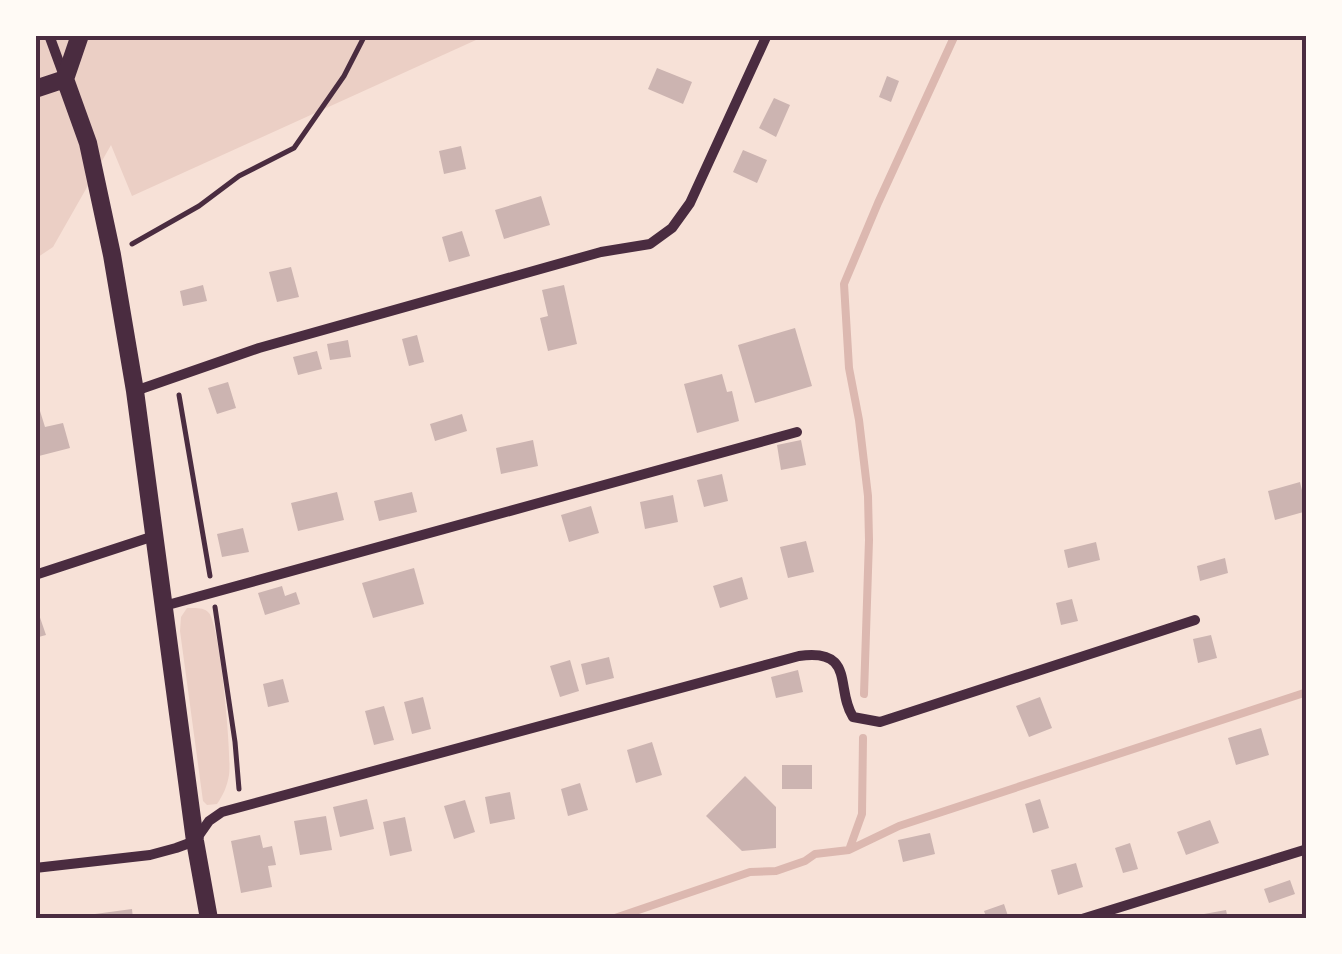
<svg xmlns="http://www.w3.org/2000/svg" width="1342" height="954" viewBox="0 0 1342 954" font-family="Karla,sans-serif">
<rect width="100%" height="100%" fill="#f7e1d7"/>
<path fill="#ebcfc5" d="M35,35H487L132,196L111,145L53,247L35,259Z
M187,608C195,608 204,607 209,613C220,626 232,756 229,775C227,787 223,795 217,804L207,805L203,801L180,631L181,617Z"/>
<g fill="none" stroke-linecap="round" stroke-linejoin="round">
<path stroke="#dcb8b0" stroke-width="8" d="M864,694L869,540L868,496L859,420L849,368L844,284L878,203L955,35
M849,850L862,814L863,738
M612,919L750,872L776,871L805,861L815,854L849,850L899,826L1307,692"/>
</g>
<path fill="#ccb4b1" d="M657,68L692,82L683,104L648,89Z
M887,76L899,81L891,102L879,97Z
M774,98L790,105L776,137L759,128Z
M461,146L466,169L444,174L439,151Z
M743,150L767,160L757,183L733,172Z
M541,196L550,225L504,239L495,210Z
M462,231L470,256L449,262L442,237Z
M291,267L299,297L277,302L269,272Z
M203,285L207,301L183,306L180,291Z
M564,285L577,344L548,351L540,318L548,316L542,290Z
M795,328L812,386L755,403L738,345Z
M417,335L424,362L409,366L402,339Z
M348,340L351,357L330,360L327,344Z
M317,351L322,369L298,375L293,357Z
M722,374L727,392L732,391L739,421L697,433L684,384Z
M228,382L236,408L217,414L208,388Z
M35,395L45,427L63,423L70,448L35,457Z
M462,414L467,431L435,441L430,424Z
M533,440L538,466L501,474L496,448Z
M801,440L806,465L781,470L777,445Z
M722,474L728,501L704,507L697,480Z
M1300,482L1307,511L1275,520L1268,491Z
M337,492L344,520L298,531L291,503Z
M412,492L417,512L379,521L374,501Z
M673,495L678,522L645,529L640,502Z
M591,506L599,533L569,542L561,515Z
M243,528L249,552L222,557L217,534Z
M806,541L814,572L788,578L780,547Z
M1096,542L1100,560L1068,568L1064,550Z
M1225,558L1228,573L1200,581L1197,566Z
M414,568L424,604L373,618L362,583Z
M742,577L748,599L720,608L713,586Z
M282,586L285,596L296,592L300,604L265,615L258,593Z
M1072,599L1078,621L1061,625L1056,603Z
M35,603L46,635L35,638Z
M1211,635L1217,658L1198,663L1193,639Z
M609,657L614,678L586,685L581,664Z
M570,660L579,691L560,697L550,666Z
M798,670L803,692L776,698L771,677Z
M283,679L289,702L268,707L263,684Z
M423,697L431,729L412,734L404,702Z
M1040,697L1052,728L1029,737L1016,706Z
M384,706L394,740L374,745L365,711Z
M1261,728L1269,755L1236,765L1228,738Z
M652,742L662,775L636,783L627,750Z
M782,765H812V789H782Z
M745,776L776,807V848L742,851L706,816Z
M580,783L588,810L568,816L561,789Z
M510,792L515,819L490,824L485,797Z
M367,799L374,829L340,837L333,807Z
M1040,799L1049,828L1033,833L1025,804Z
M465,800L475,832L454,839L444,806Z
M326,816L332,850L300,855L294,821Z
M405,817L412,851L390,856L383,822Z
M1210,820L1219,843L1186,855L1177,832Z
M930,833L935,854L903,862L898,840Z
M260,835L263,848L272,846L276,865L268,866L272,887L241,893L231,841Z
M1130,843L1138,869L1123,873L1115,848Z
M1076,863L1083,887L1058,895L1051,870Z
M1290,880L1295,894L1269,903L1264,889Z
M1004,904L1009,919H987L984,911Z
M132,909L133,919H96L95,914Z
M1226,910L1228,919H1205L1204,914Z"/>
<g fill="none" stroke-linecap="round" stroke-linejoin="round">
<path stroke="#4a2c40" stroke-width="5" d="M132,244L199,206L239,176L294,148L344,76L365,35
M179,395L210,576
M215,607L235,742L239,789"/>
<path stroke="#4a2c40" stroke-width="10" d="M49,35L64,76
M135,391L259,348L601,252L650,244L672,228L690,203L767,35
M35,575L154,536
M164,606L797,432
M35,868L150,855L176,848L195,841L209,821L222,812L799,656C856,648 835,689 853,717L880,722L1195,620
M1082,919L1304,850"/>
<path stroke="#4a2c40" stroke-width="18" d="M65,79L88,143L112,255L135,391L195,841L209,919
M65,79L80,35
M35,89L65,79"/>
</g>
<rect width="1342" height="954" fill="none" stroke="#fffaf5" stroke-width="75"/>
<rect x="38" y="38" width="1266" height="878" fill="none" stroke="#4a2c40" stroke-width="4"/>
</svg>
